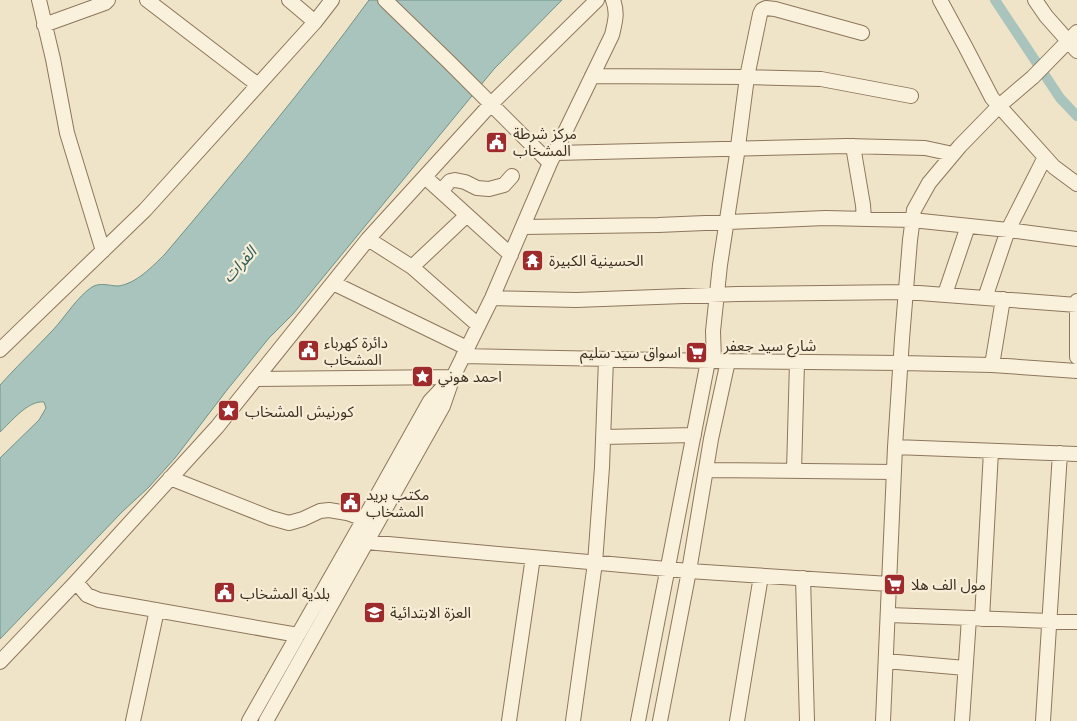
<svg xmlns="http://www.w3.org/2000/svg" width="1077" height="721" viewBox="0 0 1077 721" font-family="Lora,'Noto Sans Arabic',serif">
<rect width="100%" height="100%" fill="#f0e4c8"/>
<path fill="#a9c4bc" stroke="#6f938a" d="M369,0H562L494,69L293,314L269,338L227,390L175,458L149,487L122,512L0,639V458L39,420L46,408L44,402C28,400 11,422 0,432V385C17,366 36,348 53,330C65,317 78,296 92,287C100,282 110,286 118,286C136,284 153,266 165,254C235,171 305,88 369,0Z"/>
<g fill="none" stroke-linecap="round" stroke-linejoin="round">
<path stroke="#a9c4bc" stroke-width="10" d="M995,0L1060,98L1077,116"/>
<defs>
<path id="minor" d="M39,0L53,59L67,133L103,251
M147,0L258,85
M289,0L315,22
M385,0L449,62L550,163
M940,0L965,46L992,98L1054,167L1077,184
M1035,0L1046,16L1077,51
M44,25L105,3L108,0
M592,76L747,77L821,79L911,96
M853,146L863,205L864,219
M555,153L847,146L925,148L953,154
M425,177L511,255
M441,191L450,181L455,180L465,182L477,188L489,189L504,185L512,176
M523,227L658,225L825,218L912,220L1008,230L1077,239
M368,239L412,267L478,325
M412,267L467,215
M333,283L467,348
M945,294L968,226
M492,298L576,300L737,294L906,292L1077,305
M985,298L1008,230L1045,157
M1077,301V357
M0,350L145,210L315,22L332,0
M463,356L714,361L901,363L992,365L1077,371
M714,361L713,331L720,265L737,154L747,77L760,14L762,10L766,8L775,9L862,33
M992,365L1003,299
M256,379L453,377
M603,437L694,435
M895,447L1077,454
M706,470L894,472
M794,471L797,362
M170,478L271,518L289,523L303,519L320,511L329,510L347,513L364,519
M353,540L366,542L689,571L889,584
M803,578L807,721
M76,582L87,595L99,600L298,635
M889,615L1077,622
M982,619L991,451
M886,661L965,668
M0,662L76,582L217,427L368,239L491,104L597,0
M133,721L157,610
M249,721L364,519L430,401L449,381
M266,721L443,406L453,377L492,298L550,163L612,35C615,22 618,13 613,0
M509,721L533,557
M573,721L595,563L602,467L606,359
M638,721L708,361
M660,721L689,571L711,439L728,361
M737,721L761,576
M883,721L895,447L902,339L910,240L914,210L929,183L960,146L999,106L1033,77L1077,32
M962,721L969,618
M1043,721L1060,453"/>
</defs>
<use href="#minor" stroke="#8d765c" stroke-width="16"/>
<use href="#minor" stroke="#faf1dc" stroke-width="14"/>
</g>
<defs>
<symbol id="civic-square" viewBox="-11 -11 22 22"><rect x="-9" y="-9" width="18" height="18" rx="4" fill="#9e2a2b" stroke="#f7eed8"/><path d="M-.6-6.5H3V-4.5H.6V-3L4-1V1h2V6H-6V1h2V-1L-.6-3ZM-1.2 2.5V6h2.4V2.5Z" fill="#fff"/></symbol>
<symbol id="temple-square" viewBox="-11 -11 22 22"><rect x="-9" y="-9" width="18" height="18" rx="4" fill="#9e2a2b" stroke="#f7eed8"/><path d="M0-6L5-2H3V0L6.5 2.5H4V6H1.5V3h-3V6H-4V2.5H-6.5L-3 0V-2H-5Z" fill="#fff"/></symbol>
<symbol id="supermarket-square" viewBox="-11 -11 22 22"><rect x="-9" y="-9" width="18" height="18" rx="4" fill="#9e2a2b" stroke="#f7eed8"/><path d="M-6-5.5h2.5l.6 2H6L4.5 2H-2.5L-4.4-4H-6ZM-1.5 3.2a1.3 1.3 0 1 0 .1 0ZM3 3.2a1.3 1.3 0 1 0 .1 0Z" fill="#fff"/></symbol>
<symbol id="sight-square" viewBox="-11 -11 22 22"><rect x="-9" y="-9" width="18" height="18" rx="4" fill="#9e2a2b" stroke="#f7eed8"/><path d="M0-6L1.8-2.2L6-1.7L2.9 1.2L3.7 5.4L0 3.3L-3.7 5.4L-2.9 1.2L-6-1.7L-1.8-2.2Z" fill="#fff"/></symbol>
<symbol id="school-square" viewBox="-11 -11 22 22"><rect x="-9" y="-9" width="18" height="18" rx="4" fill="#9e2a2b" stroke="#f7eed8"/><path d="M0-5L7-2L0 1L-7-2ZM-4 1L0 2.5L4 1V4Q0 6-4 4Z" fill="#fff"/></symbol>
</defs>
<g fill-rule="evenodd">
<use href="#civic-square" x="484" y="130" width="25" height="25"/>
<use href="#temple-square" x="520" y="248" width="25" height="25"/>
<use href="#civic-square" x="296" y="338" width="25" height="25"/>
<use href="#supermarket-square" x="684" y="340" width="25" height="25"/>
<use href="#sight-square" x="410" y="364" width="25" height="25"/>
<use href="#sight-square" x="216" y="398" width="25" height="25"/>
<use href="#civic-square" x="338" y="490" width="25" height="25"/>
<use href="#supermarket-square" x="882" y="572" width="25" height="25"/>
<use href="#civic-square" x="212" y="580" width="25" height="25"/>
<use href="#school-square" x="362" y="600" width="25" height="25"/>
</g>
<g text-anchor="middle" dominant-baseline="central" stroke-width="4.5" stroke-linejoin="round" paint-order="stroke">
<g font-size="15" fill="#3d2e20" stroke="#f7eed8" text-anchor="start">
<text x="513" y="133">مركز شرطة<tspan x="513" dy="17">المشخاب</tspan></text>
<text x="549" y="260">الحسينية الكبيرة</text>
<text x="324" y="342">دائرة كهرباء<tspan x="324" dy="17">المشخاب</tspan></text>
<text x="681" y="352" text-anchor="end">اسواق سيد سليم</text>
<text x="438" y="376">احمد هوني</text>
<text x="245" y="411">كورنيش المشخاب</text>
<text x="366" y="494">مكتب بريد<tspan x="366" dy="17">المشخاب</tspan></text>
<text x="911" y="584">مول الف هلا</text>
<text x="240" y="593">بلدية المشخاب</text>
<text x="390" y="612">العزة الابتدائية</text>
</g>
<g font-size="15" fill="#3d2e20" stroke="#f7eed8">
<text x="770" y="345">شارع سيد جعفر</text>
</g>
<g font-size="16" font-style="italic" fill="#2f5d5a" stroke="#f7eed8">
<text transform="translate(239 264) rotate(-48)">الفرات</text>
</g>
</g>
</svg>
